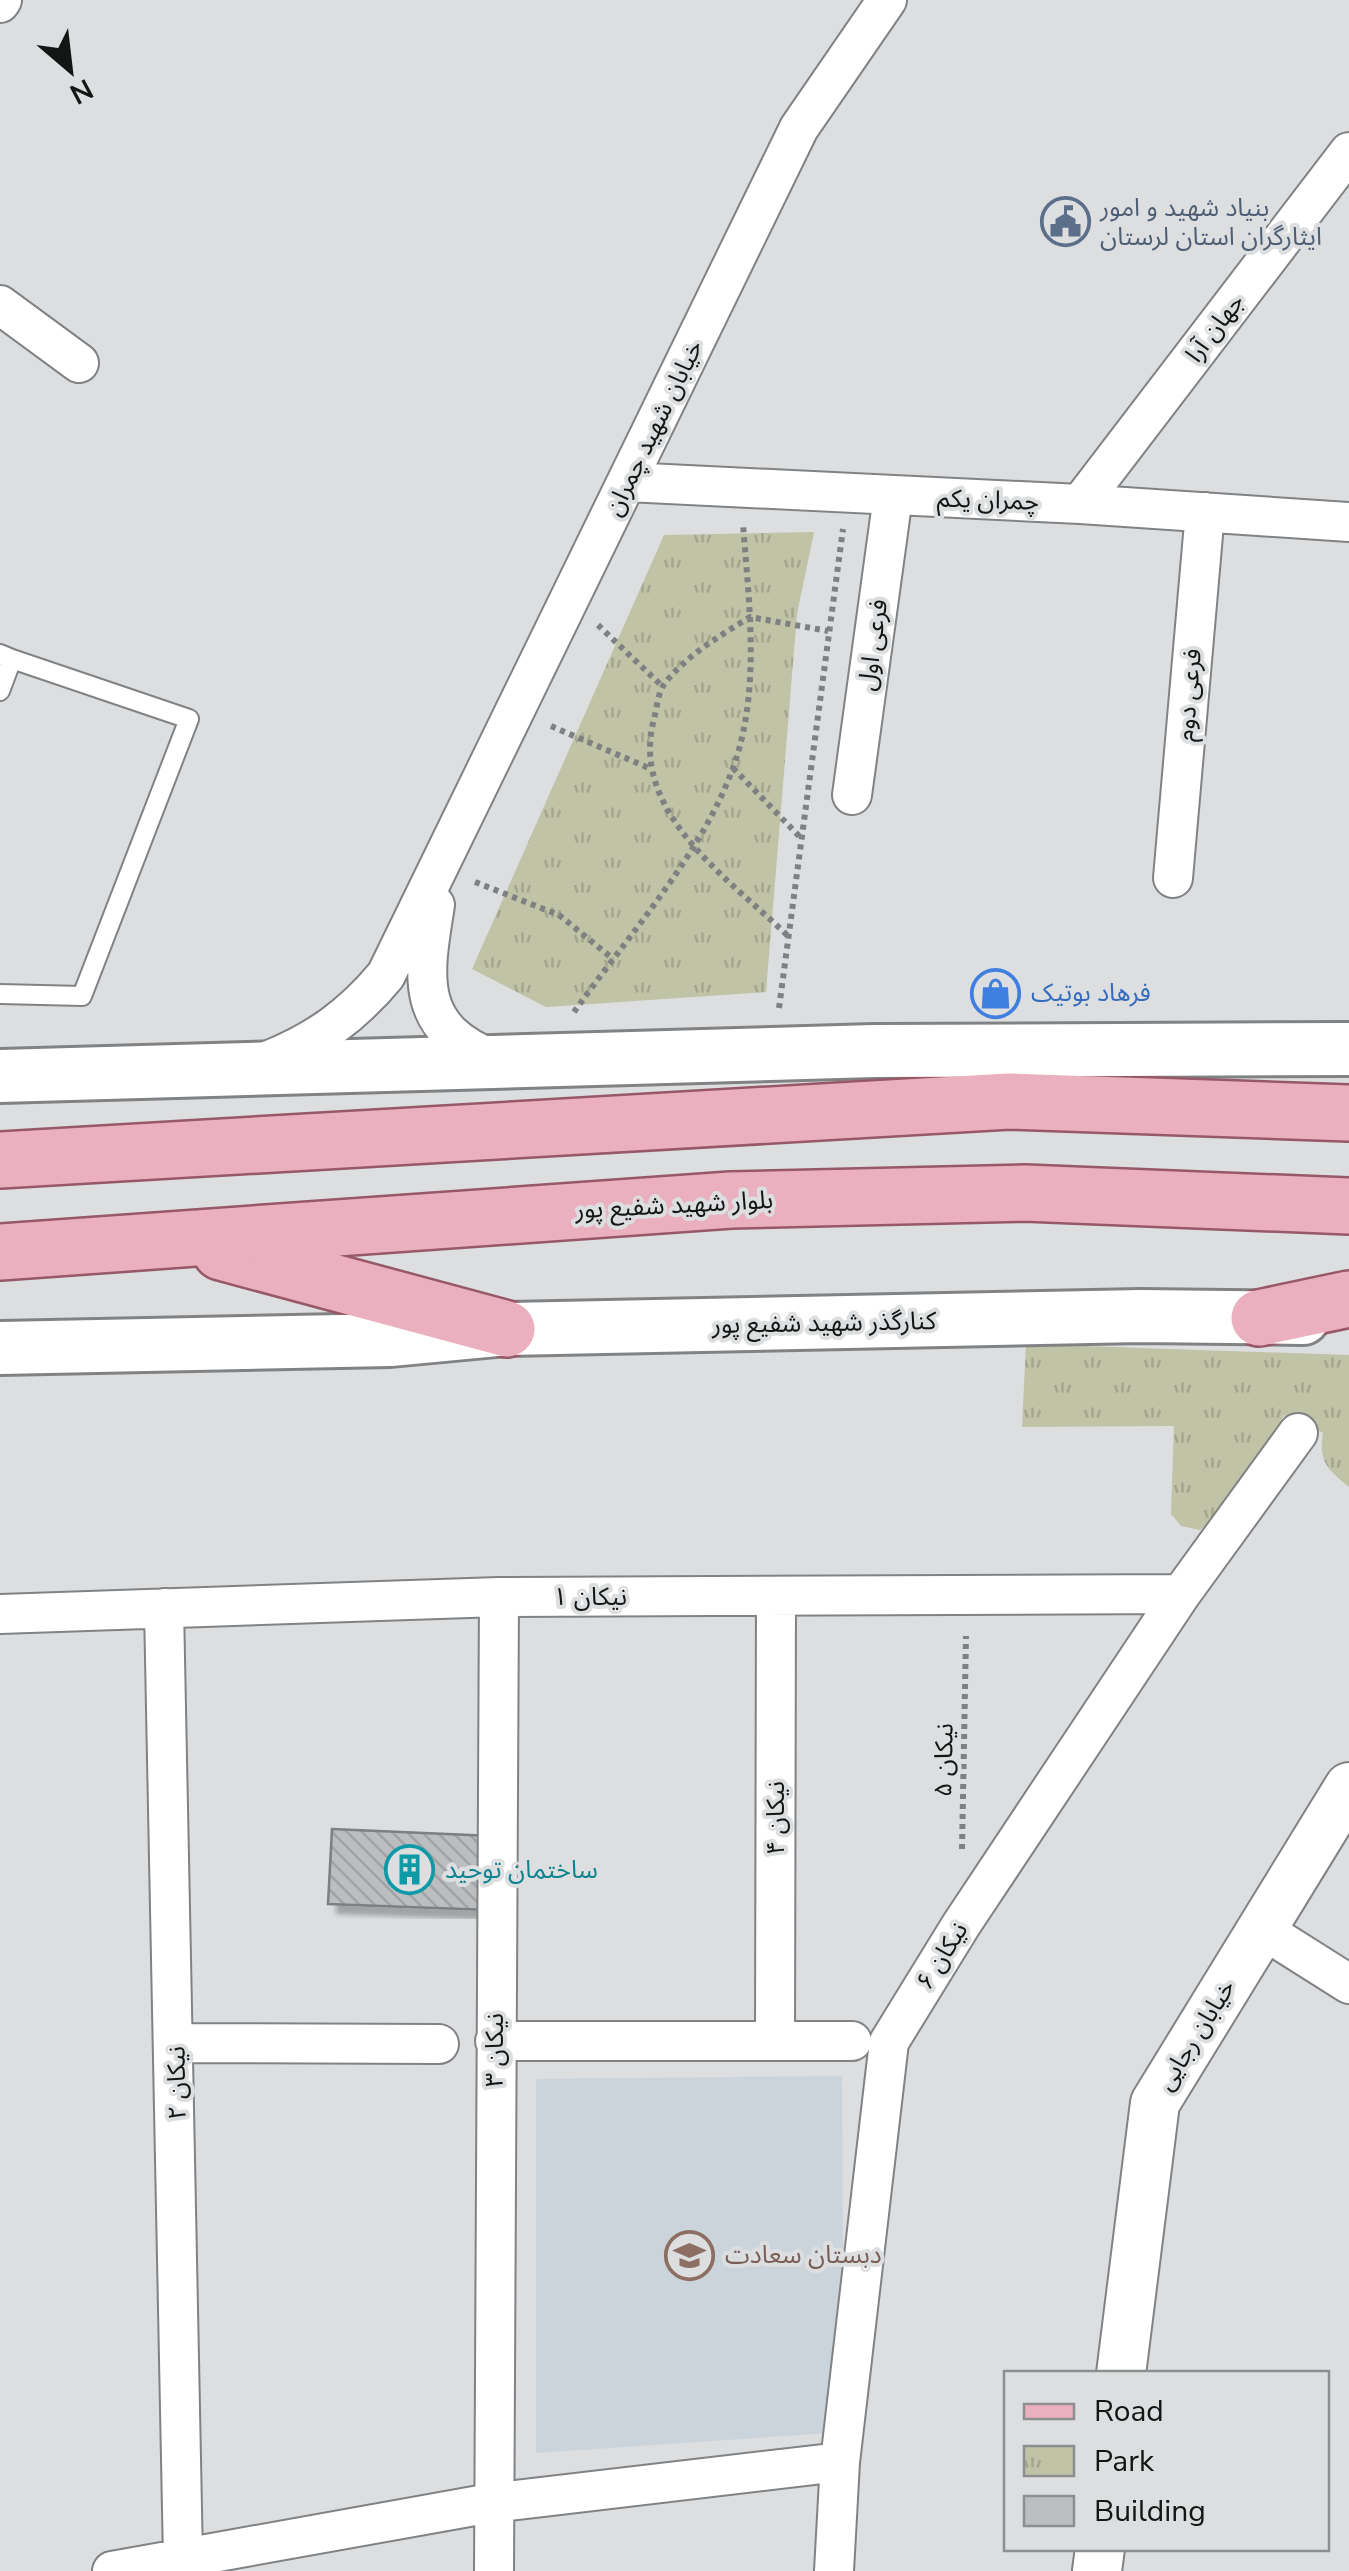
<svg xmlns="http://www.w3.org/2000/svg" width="1349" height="2571" viewBox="0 0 1349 2571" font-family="'Nunito Sans','Noto Sans Arabic',sans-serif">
<defs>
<pattern id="park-tufts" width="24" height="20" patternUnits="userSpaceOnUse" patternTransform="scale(2.5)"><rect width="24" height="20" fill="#c0c3a6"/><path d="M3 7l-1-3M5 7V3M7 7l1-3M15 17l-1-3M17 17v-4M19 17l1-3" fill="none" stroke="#a4a78e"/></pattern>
<pattern id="building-back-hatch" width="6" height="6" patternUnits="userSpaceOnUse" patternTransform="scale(2.5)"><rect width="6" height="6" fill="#bbbdbf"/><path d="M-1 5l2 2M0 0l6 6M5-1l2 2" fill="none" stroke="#a0a2a3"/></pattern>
<filter id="shadow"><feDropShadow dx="9" dy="9" stdDeviation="2.5" flood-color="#0004"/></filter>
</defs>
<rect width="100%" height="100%" fill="#dcdee0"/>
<path fill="#ccd4db" d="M842,2076L844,2432L536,2453V2079Z"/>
<path fill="url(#park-tufts)" d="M814,532L797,614L766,992L546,1007L472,969L664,535Z
M1026,1344L1349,1355V1487C1328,1470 1318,1461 1323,1433L1284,1415C1264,1459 1236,1500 1200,1530L1181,1526L1171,1514L1174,1426L1022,1427Z"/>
<path fill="url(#building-back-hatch)" stroke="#7d7f80" stroke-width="2.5" filter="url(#shadow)" d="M332,1829L492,1836L489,1910L328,1904Z"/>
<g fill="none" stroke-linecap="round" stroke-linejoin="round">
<defs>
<path id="service" d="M0,654L12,659L0,691
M0,994L82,996L189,719L12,659"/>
<path id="minor" d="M0,3L2,0
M0,305L79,363
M627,482L1080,504L1349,522
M1080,504L1349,152
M852,795L893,496
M1173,878L1205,512
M435,905C423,978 414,1029 495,1060
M267,1061C317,1041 352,1016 386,975L799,128L887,0
M164,1608L183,2559
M0,1614L499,1597L1181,1594
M1262,1929L1349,1984
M775,2039L776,1596
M495,2041H852
M176,2043L439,2044
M112,2571L491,2503L840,2462
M494,2571L499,1597
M834,2571L840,2462L889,2042L961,1925L1181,1594L1298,1433"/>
<path id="tertiary" d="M1121,2374L1155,2103L1349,1787
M1097,2571L1100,2548"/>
<path id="secondary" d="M0,1076L874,1051L1349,1049
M0,1348L390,1340L507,1329L1141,1316L1303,1318"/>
<path id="primary" d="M0,1160L1009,1101L1349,1113
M0,1252L731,1200L1025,1193L1349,1206
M221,1252L507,1329
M1259,1318L1349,1299"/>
</defs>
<use href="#service" stroke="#808284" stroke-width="22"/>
<use href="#minor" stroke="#808284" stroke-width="42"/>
<use href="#tertiary" stroke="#808284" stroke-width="52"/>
<use href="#secondary" stroke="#808284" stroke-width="58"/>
<use href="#primary" stroke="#975868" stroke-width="60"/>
<path stroke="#7f8081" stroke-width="6" stroke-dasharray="5 5" stroke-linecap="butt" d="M598,625L662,686
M551,726L651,769
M733,768L800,837
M475,882L559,915L612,958
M787,935C728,878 629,812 654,719C657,707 658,692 665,683C688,654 720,636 750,617L828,631
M779,1008L843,529
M574,1012C627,937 702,854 733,768C761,691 749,604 743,524
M962,1849L966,1636"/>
<use href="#service" stroke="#fff" stroke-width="18"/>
<use href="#minor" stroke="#fff" stroke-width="38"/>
<use href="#tertiary" stroke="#fff" stroke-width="48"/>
<use href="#secondary" stroke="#fff" stroke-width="52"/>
<use href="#primary" stroke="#ebb0bf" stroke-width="55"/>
</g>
<defs>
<symbol id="civic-ring" viewBox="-11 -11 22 22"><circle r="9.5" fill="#dcdee0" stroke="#5c6f8a" stroke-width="1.5"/><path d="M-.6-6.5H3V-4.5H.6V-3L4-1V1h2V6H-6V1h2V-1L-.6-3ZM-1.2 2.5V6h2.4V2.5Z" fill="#5c6f8a"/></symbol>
<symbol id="shop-ring" viewBox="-11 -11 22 22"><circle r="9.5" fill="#dcdee0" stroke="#3f7fe0" stroke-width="1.5"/><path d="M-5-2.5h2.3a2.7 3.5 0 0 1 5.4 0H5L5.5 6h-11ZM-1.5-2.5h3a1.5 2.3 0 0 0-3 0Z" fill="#3f7fe0"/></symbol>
<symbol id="building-ring" viewBox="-11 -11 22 22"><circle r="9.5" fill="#dcdee0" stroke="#0f9aa8" stroke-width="1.5"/><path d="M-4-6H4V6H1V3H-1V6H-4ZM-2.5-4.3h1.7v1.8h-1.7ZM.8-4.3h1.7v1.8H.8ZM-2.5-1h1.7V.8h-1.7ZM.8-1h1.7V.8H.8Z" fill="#0f9aa8"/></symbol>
<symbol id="school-ring" viewBox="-11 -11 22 22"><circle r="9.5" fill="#dcdee0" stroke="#8d6e63" stroke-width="1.5"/><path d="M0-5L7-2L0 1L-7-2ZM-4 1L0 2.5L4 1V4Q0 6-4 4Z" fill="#8d6e63"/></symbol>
</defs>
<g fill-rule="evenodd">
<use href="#civic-ring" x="1038" y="194" width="55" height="55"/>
<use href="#shop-ring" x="968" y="966" width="55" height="55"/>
<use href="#building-ring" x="382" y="1842" width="55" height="55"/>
<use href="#school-ring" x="662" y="2228" width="55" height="55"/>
</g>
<g text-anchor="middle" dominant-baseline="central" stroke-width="8" stroke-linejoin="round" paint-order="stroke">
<g font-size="25" fill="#4e5e75" stroke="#dcdee0" text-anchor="start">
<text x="1100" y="208">بنیاد شهید و امور<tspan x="1100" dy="29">ایثارگران استان لرستان</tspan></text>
</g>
<g font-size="25" fill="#141515" stroke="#dcdee0">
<text transform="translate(1215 328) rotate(-53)">جهان آرا</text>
<text transform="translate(654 428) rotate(-64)">خیابان شهید چمران</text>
<text transform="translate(988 500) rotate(2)">چمران یکم</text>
<text transform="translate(873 645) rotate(-82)">فرعی اول</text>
<text transform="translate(1189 695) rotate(-85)">فرعی دوم</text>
<text transform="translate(674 1205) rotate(-3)">بلوار شهید شفیع پور</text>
<text transform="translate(824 1323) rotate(-1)">کنارگذر شهید شفیع پور</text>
<text x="590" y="1597">نیکان ۱</text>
<text transform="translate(944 1760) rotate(-89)">نیکان ۵</text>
<text transform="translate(776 1818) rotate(-90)">نیکان ۴</text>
<text transform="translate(942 1956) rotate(-58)">نیکان ۶</text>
<text transform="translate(1196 2035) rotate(-58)">خیابان رجایی</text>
<text transform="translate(495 2050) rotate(-90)">نیکان ۳</text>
<text transform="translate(177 2083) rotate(-91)">نیکان ۲</text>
</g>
<g font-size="25" fill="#366cbe" stroke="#dcdee0" text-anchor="start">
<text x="1031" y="993">فرهاد بوتیک</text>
</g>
<g font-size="25" fill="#0d838f" stroke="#dcdee0" text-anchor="start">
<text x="445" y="1870">ساختمان توحید</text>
</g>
<g font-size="25" fill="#785e54" stroke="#dcdee0" text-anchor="start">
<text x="725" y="2255">دبستان سعادت</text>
</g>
</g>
<rect x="1004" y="2371" width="325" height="180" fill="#dcdee0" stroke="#8c8e8f" stroke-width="2.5"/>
<rect x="1024" y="2404" width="50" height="15" fill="#ebb0bf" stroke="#8c8e8f" stroke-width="2.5"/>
<text x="1094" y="2421" font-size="30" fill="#141515">Road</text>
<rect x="1024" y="2446" width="50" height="30" fill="url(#park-tufts)" stroke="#8c8e8f" stroke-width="2.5"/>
<text x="1094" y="2471" font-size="30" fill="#141515">Park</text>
<rect x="1024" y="2496" width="50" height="30" fill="#bbbdbf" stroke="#8c8e8f" stroke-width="2.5"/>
<text x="1094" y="2521" font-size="30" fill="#141515">Building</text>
<g transform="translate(70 70) rotate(152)" stroke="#dcdee0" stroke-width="8" paint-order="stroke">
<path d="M0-8L18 38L0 25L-18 38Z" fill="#141515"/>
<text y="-15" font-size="28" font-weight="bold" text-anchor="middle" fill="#141515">N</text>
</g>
</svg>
